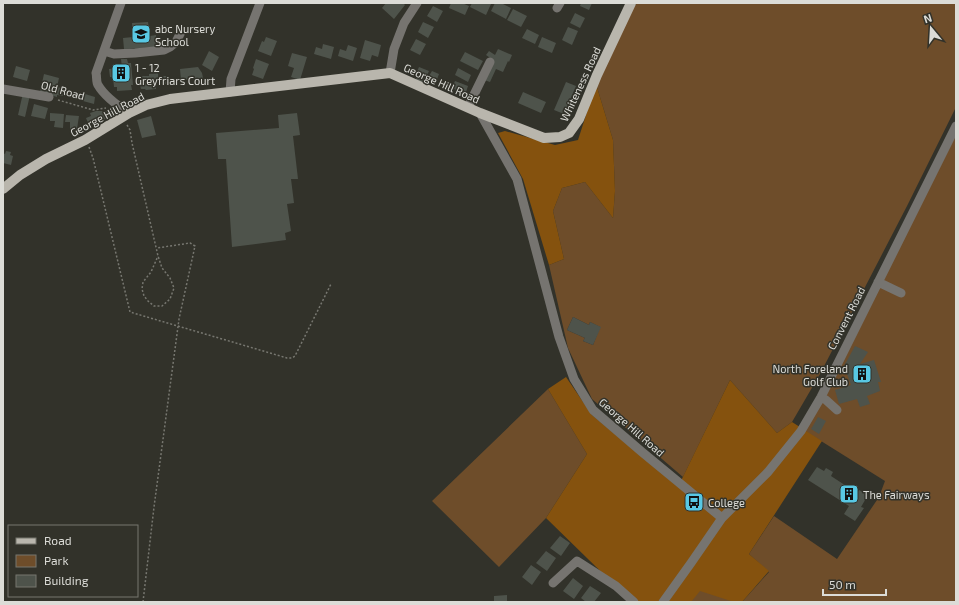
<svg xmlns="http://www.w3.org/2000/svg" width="959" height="605" viewBox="0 0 959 605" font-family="'Exo 2',sans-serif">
<rect width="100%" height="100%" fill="#32322a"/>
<path fill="#6e4d2a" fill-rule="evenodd" d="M637,3H956V107L907,206L820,374L792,422L777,433L730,380L683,477L592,399L568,348L549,265L564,259L553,211L562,188L585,182L613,218L615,191L613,140L596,84L624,20ZM573,317L589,325L590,322L600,327L593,345L583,341L585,338L567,330Z
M956,135V602H742L769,572L749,554L774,516L837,559L879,497L885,481L805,431Z
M548,389L587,454L546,518L499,567L432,501Z
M689,573L737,602H667Z"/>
<path fill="#85520e" d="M596,84L613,140L615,191L613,218L585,182L562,188L553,211L564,259L549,265L523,179L498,133L505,131L555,145L578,140Z
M566,377L592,415L678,487L730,380L777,433L792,422L822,441L749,554L769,571L742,602H734L700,591L691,602H632L546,518L587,454L548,389Z"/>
<path fill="#4e534b" d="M386,3H403L405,5L394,19L382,8Z
M451,3H462L469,6L465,15L449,8Z
M472,3H488L491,4L486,15L470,7Z
M495,3H501L511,8L506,19L491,11Z
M581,3H592L589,10L580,6Z
M433,6L443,11L437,22L427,16Z
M513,9L527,16L521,27L507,20Z
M575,13L585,18L580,28L570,23Z
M148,22L150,36L156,35L157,47L124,49L123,38L133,37L132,23Z
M423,22L434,27L428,38L418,32Z
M568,27L578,31L572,45L562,40Z
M527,29L539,35L535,44L522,38Z
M266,37L277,41L271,56L258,51L262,41L264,42Z
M542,37L556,43L552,53L538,47Z
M416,39L426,44L420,55L410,50Z
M365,40L381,45L378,57L372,55L370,61L360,58Z
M323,44L334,47L331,59L314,54L316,47L322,49Z
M348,45L357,48L353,61L338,56L340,49L346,51Z
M498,49L512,55L509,62L508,61L503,72L496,69L490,82L484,80L493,60L486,55L489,51L495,55Z
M209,51L219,57L212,71L202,65Z
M465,52L483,61L478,70L460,61Z
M292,53L307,57L300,80L291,77L294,68L288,66Z
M121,59H127L128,63H131L133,85H131L132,90L117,91V87H114L113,77H110L109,69L122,68Z
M256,59L269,64L263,79L252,75L254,69L253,68Z
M16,66L30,70L27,81L13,77Z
M198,67L202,73L203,78L181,80L180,69Z
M419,67L429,71L427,75L429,76L432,71L439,74L436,82L431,80L428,86L415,80L417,77L415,76Z
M458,68L471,75L468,82L455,75Z
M158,73L159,83H156V89L146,90L145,89H141L140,85H138L137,80H141V76H149V74Z
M44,74L59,78L57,87L65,89L63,96L57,95V97L40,92Z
M161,76H167V84H161Z
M455,81L468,86L465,95L455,92L456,90L452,88Z
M566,82L576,86L564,114L554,110Z
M523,92L546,102L541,113L518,103Z
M23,93L30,95L25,117L18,115Z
M85,94L95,97L94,104L83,101Z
M34,104L48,108L45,119L31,116Z
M96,111H113L114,113L113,116L94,124L93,121L88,123L86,118L91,116L90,113Z
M50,113L64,114L63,128L54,127L55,121H50Z
M297,113L300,135L293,136L298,179H291L294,203L287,204L291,231L285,233L286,240L232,247L226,159H218L216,133L279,128L278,115Z
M66,115L79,116L77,129H70V122H65Z
M151,116L156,135L142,138L137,120Z
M6,151L11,152L10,155L13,156L11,165L3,163V153L5,154Z
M573,317L589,325L590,322L601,327L593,345L583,341L585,338L567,330Z
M855,346L868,352L860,364L874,360L881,382H878L880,391L867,396L870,404L860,407L857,399L839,404L835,390L851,385L844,366Z
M818,417L826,421L819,434L811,429Z
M817,467L824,471L826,468L833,472L831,476L857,493L859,490L868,495L861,507L864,508L855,521L844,514L849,506L808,480Z
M560,536L570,543L561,556L550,548Z
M546,551L556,558L547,571L536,563Z
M531,565L541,572L532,585L522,577Z
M573,578L583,586L574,599L563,591Z
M590,586L601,593L594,602H586L581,598Z
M507,595V602H494V596Z"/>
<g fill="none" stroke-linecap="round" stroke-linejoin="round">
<path stroke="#777770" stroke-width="1.5" stroke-dasharray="2 2" stroke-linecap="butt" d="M58,100L93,110L106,108
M127,125L130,130L132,143L158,256L162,268L170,278L174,288L170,299L162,306H154L148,301L144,296L142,289L143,282L151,272L158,256
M89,147L93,158L130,312L287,358H292L295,356L331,284
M143,602L154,507L179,319L195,246L190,243L157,248"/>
<path stroke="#767470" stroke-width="9" d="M121,3L96,73C97,77 96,82 98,85C105,97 118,106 129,113
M557,8L560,3
M104,51L114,54L135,53L164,50L170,47L176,42L181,32
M390,73L394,49L404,23L417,3
M3,89L49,97
M230,92L231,79L260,3
M468,107L490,62
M480,113L517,179L559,337L574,379L593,410L642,452L722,518
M878,282L901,293
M821,397L826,400L837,410
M553,583L577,561L616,586L634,602
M663,602L691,563L722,518L768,472L801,431L821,397L956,126"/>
<path stroke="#b9b6ad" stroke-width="10" d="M3,189L20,175L46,159L85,140L129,113L146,105L170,99L390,73L480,113L544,138L560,137L569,133L579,119L597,75L631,3"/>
</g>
<defs>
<symbol id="school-square" viewBox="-11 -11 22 22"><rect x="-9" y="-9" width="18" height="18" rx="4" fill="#58c8e4" stroke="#32322a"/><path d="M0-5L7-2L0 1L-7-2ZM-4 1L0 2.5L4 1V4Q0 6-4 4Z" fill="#111"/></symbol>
<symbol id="building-square" viewBox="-11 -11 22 22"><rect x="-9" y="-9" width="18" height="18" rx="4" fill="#58c8e4" stroke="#32322a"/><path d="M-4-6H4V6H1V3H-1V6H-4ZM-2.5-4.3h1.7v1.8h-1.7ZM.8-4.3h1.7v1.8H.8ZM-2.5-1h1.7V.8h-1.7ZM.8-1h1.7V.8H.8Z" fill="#111"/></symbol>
<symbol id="bus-square" viewBox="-11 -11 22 22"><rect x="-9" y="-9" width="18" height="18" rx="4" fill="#58c8e4" stroke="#32322a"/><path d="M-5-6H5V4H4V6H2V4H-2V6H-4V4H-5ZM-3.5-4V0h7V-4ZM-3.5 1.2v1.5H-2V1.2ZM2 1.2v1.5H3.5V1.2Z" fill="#111"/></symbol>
</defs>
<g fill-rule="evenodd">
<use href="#school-square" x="130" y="23" width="22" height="22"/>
<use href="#building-square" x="110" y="62" width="22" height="22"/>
<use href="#building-square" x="851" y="363" width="22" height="22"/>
<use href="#building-square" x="838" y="483" width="22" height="22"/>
<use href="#bus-square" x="683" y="491" width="22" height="22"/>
</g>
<g text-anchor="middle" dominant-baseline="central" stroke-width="3" stroke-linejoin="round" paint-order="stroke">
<g font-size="11" fill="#dcdcd7" stroke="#32322a" text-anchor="start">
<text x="155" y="28">abc Nursery<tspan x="155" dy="13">School</tspan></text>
<text x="135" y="67">1 - 12<tspan x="135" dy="13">Greyfriars Court</tspan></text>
<text x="848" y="368" text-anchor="end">North Foreland<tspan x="848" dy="13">Golf Club</tspan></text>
<text x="863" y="494">The Fairways</text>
<text x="708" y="502">College</text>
</g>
<g font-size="11" fill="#dcdcd7" stroke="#32322a">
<text transform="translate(442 83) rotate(24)">George Hill Road</text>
<text transform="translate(580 84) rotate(-65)">Whiteness Road</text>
<text transform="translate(63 90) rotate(15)">Old Road</text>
<text transform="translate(107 114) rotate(-28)">George Hill Road</text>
<text transform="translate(846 318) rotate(-63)">Convent Road</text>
<text transform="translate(632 427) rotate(41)">George Hill Road</text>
</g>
</g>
<rect width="959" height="605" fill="none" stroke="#dcdcd7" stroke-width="8"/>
<rect x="8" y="525" width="130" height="72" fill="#32322a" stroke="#76766f"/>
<rect x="16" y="538" width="20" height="6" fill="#b9b6ad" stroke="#76766f"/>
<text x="44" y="545" font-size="12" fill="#dcdcd7">Road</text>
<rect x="16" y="555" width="20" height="12" fill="#6e4d2a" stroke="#76766f"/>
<text x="44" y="565" font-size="12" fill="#dcdcd7">Park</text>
<rect x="16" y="575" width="20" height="12" fill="#4e534b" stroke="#76766f"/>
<text x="44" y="585" font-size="12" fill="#dcdcd7">Building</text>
<g transform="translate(931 28) rotate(342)" stroke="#32322a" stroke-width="3" paint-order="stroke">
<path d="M0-3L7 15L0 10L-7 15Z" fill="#dcdcd7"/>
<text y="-6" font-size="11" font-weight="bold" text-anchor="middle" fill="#dcdcd7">N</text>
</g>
<path d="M823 589v6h63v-6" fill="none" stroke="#dcdcd7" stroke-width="2"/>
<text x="829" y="589" font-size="12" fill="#dcdcd7" stroke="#32322a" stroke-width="3" paint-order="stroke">50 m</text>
</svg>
